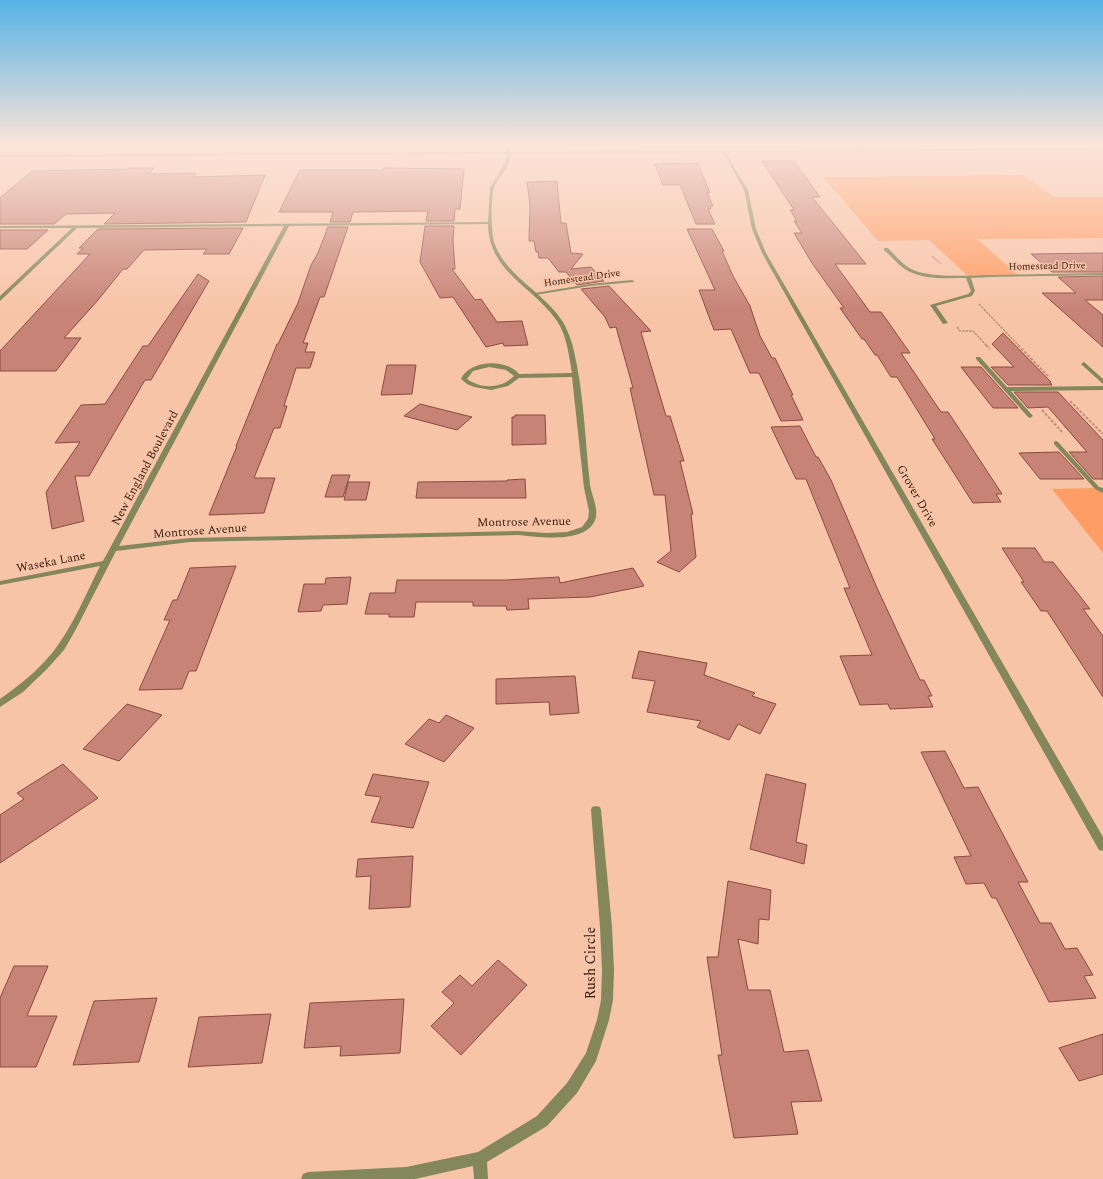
<svg xmlns="http://www.w3.org/2000/svg" width="1103" height="1179" viewBox="0 0 1103 1179" font-family="Spectral,serif">
<rect width="100%" height="100%" fill="#f8c4a8"/>
<path fill="#fe9e66" d="M1022,175L1054,197H1103V238L977,239L1018,275L968,276L929,240L878,241L823,177Z
M1097,488L1103,491V553L1052,489Z"/>
<path fill="#c88377" stroke="#894a40" d="M762,161H794L820,197H812L866,264H835L870,312H881L910,353H901L941,412H948L966,439L1002,494H996L1001,502L973,503L932,439H935L897,377H891L877,355H875L864,339H862L840,308H844L812,263L794,233H802L794,221H797L790,210H794Z
M698,163L710,193H707L713,206H710L711,209H708L715,224H696L680,185H663L655,164Z
M129,168H154L148,174L196,173L193,177L265,175L246,222L104,224L115,213L66,214L54,224H0V198L32,171L127,169Z
M384,168L464,169L460,209H455L454,221H426L428,211L353,212L350,222H330L333,212H279L300,170H383Z
M557,181L561,223H566L571,253L583,254L571,269L591,267L604,281L577,285L566,272H559L548,258H539L538,252H536L534,241H529L530,205L527,182Z
M425,226H454L453,240L455,269H452L475,300L481,299L497,322L522,321L528,345L504,346L503,343L486,347L453,297L440,298L420,262Z
M328,227H348L324,297H320L303,343H308L305,352H315L310,368H296L284,406H287L280,428H274L254,478H275L264,513L209,515L237,446H236L277,344H278L298,303L311,265L318,253Z
M243,228L229,254H203L207,249L144,250L127,269H123L98,300L64,338H81L56,371H0V351L90,254H77L83,248H79L98,229Z
M687,229H712L724,251H722L733,276L750,306L760,336L772,358H775L793,395H791L803,420L781,421L759,373H750L731,329L714,330L699,290H715Z
M0,230H48L27,249H0Z
M1103,253V272H1052L1031,254Z
M198,274L209,281L151,380H145L89,476H75L84,521L52,529L46,492L80,442L55,443L81,405L105,404L143,346H148Z
M1103,276V300H1085L1103,315V347L1042,293H1076L1058,277Z
M609,286L651,331L641,332L666,416H670L684,461H680L693,514H691L696,557L679,572L657,562L671,551L665,495H654L630,388H633L616,327L610,328L605,317L581,289Z
M1003,333L1051,382H1050L1052,385H1008L991,367H1014L992,344Z
M387,365H416L412,394L381,395Z
M961,367H981L1018,408H993Z
M1014,392H1058L1103,440V479H1093L1069,452H1087L1048,407L1028,408Z
M420,404L472,417L457,430L404,416Z
M515,415H545L546,444L512,445V417H515Z
M800,426L816,457H818L831,480L877,588L920,680H924L932,696H928L933,707L890,709L888,704L860,705L840,656L872,655L844,588H850L806,479H796L771,427Z
M1059,452L1084,479H1040L1019,453Z
M332,475H350L343,497H325Z
M525,479L526,498H416L418,482L507,481V480Z
M348,482H370L366,500H344Z
M1002,548H1035L1044,562H1053L1090,609H1083L1103,636V697L1047,611H1041L1021,582H1024Z
M236,566L196,671H189L182,689L139,690L170,620H164L173,600H177L190,568Z
M633,568L644,586L590,597L528,599L529,609L507,610L506,606H473V602H416L414,617H389V614H365L370,593H395L397,580H506L559,577L560,583Z
M351,577L347,604L323,605L321,611L298,612L304,584H325L326,578Z
M639,651L707,663L704,675L755,693L752,696L776,704L760,734L738,724L729,740L697,727L701,721L647,712L655,681L632,678Z
M575,676L579,713L550,715L549,702L496,704V679Z
M127,704L162,715L119,761L83,749Z
M446,715L474,728L444,762L405,744L429,719L439,723Z
M945,751L964,788L978,787L1028,882H1018L1040,923H1051L1065,949L1077,948L1093,975L1084,976L1096,998L1049,1002L996,898H992L984,883L966,884L954,857L971,856L921,752Z
M63,764L98,798L0,863V815L24,799L17,793Z
M373,774L429,782L413,828L371,822L381,797L365,795Z
M766,774L806,784L796,842L807,845L804,864L750,849Z
M413,856L410,907L369,909L371,876L356,877L358,859Z
M728,881L771,890L769,920L759,919L758,944L738,939L748,990H770L784,1052L808,1050L822,1101L791,1102L798,1134L734,1138L718,1055H722L707,957H718Z
M498,960L527,985L461,1055L431,1026L454,1003L442,992L460,975L472,986Z
M14,966H48L27,1016H57L36,1067H0V998Z
M157,998L139,1062L73,1065L94,1001Z
M404,999L400,1053L340,1056L341,1046L304,1048L310,1003Z
M271,1014L262,1063L188,1067L199,1017Z
M1103,1034V1074L1079,1081L1059,1048Z"/>
<g fill="none" stroke-linecap="round" stroke-linejoin="round">
<path stroke="#bc9179" stroke-width="1.5" stroke-dasharray="2.5 1" stroke-linecap="butt" d="M932,256L941,264
M979,304L1019,346
M957,327L960,331H973L987,346"/>
<path stroke="#bc9179" stroke-width="2" stroke-dasharray="3 1.5" stroke-linecap="butt" d="M986,345L990,349
M1018,345L1048,376
M1070,401L1103,434
M1042,410L1062,432"/>
<path fill="#84865b" fill-rule="evenodd" d="M884,248H888C895,255 902,264 911,269C932,279 968,275 991,275L993,276L991,277L971,278L975,291L972,296L936,306L948,323L943,324L930,305L968,294L971,291L966,278C948,278 925,280 908,271C899,266 892,257 884,250Z
M632,280L634,281V282L590,286L535,295L533,294L535,293L590,284Z
M976,357H980L1007,387L1103,386V390L1011,391L1033,416L1030,418L1028,417L976,359Z
M1056,441L1058,442L1099,487L1103,488V493L1095,489L1054,444V442Z"/>
<path fill="#84865b" fill-rule="evenodd" d="M506,144H510C510,149 511,154 510,159C508,169 499,176 495,185C490,197 491,231 494,242C506,277 544,292 563,322C567,329 571,339 573,347C584,392 585,439 590,485C592,497 601,513 593,524C580,543 538,537 518,535L190,542L116,551L75,631L64,650L47,669L23,692L0,707V699C20,685 44,666 58,645C75,621 87,592 100,566L0,585V581L103,561L284,226L77,228L0,301V296L72,228H0V226L488,222L490,188L505,163L507,155ZM488,224C489,273 533,286 557,321C567,336 569,356 572,373L519,374C506,358 469,360 461,379L467,384L474,387L491,390L508,386L519,378L572,377L584,488L589,511L588,519L582,527L567,532L546,533L518,531L190,538L119,546L289,226ZM489,367L506,370L514,376C501,389 481,389 467,379L473,371Z
M856,144H860L866,152H864Z
M722,151L725,152L748,190L756,229L766,253L1103,837V851L1099,850L762,253L752,229L744,190Z
M1103,273V275L991,277L989,276L991,275Z
M1084,362L1103,379V384L1082,365L1081,364Z
M596,806L600,807L601,810L612,927L614,970L613,1000L609,1020L596,1061L577,1093L547,1126L487,1162L488,1179H474L473,1166L415,1179H301L303,1174L308,1172L406,1167L478,1152L537,1116L567,1083L586,1053L597,1020L601,1000L602,970L600,927L591,810L592,807Z"/>
<path fill="#84865b" fill-rule="evenodd" d="M1103,148V150L0,157V155Z"/>
</g>
<linearGradient id="sky" x2="0" y2="1"><stop stop-color="#57b2e6"/><stop offset="0.47" stop-color="#fce4d8"/><stop offset="1" stop-color="#fce4d8" stop-opacity="0"/></linearGradient>
<rect width="1103" height="309" fill="url(#sky)"/>
<g text-anchor="middle" dominant-baseline="central" stroke-width="3" stroke-linejoin="round" paint-order="stroke">
<g font-size="10" fill="#341c0e" stroke="#f8c4a8">
<text transform="translate(1047 266) rotate(-1)">Homestead Drive</text>
<text transform="translate(582 278) rotate(-8)">Homestead Drive</text>
</g>
<g font-size="12" fill="#341c0e" stroke="#f8c4a8">
<text transform="translate(145 468) rotate(-62)">New England Boulevard</text>
<text transform="translate(917 496) rotate(60)">Grover Drive</text>
<text transform="translate(524 522) rotate(-1)">Montrose Avenue</text>
<text transform="translate(200 531) rotate(-4)">Montrose Avenue</text>
<text transform="translate(51 562) rotate(-11)">Waseka Lane</text>
</g>
<g font-size="14" fill="#341c0e" stroke="#f8c4a8">
<text transform="translate(590 963) rotate(-90)">Rush Circle</text>
</g>
</g>
</svg>
